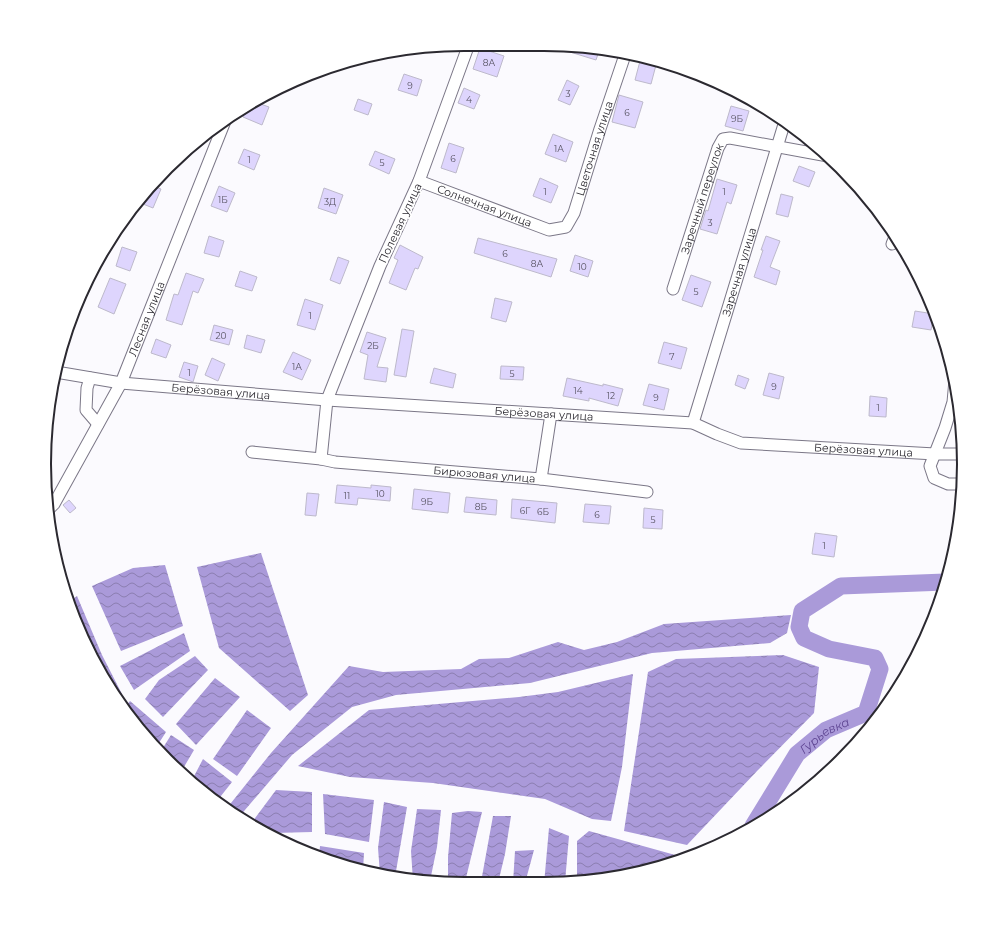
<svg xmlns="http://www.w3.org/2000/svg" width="1008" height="928" viewBox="0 0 1008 928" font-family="Montserrat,sans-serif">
<defs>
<pattern id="water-waves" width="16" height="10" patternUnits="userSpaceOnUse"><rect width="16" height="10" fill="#aa9ad9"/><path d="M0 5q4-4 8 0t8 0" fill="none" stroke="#8b7eb0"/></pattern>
</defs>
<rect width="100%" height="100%" fill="#fbfafe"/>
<path fill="url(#water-waves)" d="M261,553L308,695L290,711L219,648L197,567Z
M165,565L183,626L121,651L92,586L133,568Z
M77,596L102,655L122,694L116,699L76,625L69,602Z
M791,615L787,633L770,643L652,653L530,683L396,695L352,707L292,755L239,817L227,808L271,753L349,666L383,672L461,669L479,659L509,658L558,642L584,650L617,642L664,624Z
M184,633L190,651L134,690L120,666Z
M783,655L819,667L814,713L758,770L687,845L624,831L648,672L676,659Z
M195,656L208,670L163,717L145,699L159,680Z
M633,674L622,767L611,821L592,819L545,799L433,783L350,777L298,766L369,710L519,697L558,692Z
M215,678L240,697L196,745L176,724Z
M130,701L166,732L157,746L124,708Z
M247,710L271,728L237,776L213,759Z
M171,735L194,750L181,772L161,751Z
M203,759L232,782L217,801L191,782Z
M276,790L312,792V832L274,833L250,825Z
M323,794L374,800L369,842L325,834Z
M384,802L407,807L395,877L380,874L378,848Z
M417,809L441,810L437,847L430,881H413L411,851Z
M468,811L482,812L465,882L448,881V857L452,813Z
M493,816H511L505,854L498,883L481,882Z
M549,828L569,836L565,882L544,884Z
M589,831L686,858L626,876L577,881V841Z
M320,846L364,853L363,870L329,862L319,857Z
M534,850L525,883H513L515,851Z"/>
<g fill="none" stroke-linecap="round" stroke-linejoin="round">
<path stroke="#aa9ad9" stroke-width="17" id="s1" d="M753,826L797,754L826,730L866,713L880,669L875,658L829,649L804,638L799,627L802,611L841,586L945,582"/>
</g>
<path fill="#ded5fd" stroke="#bdb9cb" d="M480,48L504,56L497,77L473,69Z
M571,49L599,51L596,60L570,52Z
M640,61L656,65L651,84L635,80Z
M404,74L422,80L417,96L398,90Z
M567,80L579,86L570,105L558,100Z
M464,88L480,95L474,109L458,103Z
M619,95L643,102L635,128L612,122Z
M358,99L372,104L368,115L354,110Z
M255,102L269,107L262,125L243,117L247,107Z
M731,106L749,111L743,131L725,126Z
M553,134L573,142L566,162L545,154Z
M449,143L464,148L456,173L441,168Z
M244,149L260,155L254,170L238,163Z
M375,151L395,159L389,174L369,165Z
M799,166L815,172L809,187L793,181Z
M540,178L558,186L551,203L533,196Z
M717,179L737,185L731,204L727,202L717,234L700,229L706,210L708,211Z
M151,185L161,189L153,208L138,202Z
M219,186L235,193L227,212L211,206Z
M324,188L343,195L336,214L318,208Z
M781,194L793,197L788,217L776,214Z
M209,236L224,241L219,257L204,253Z
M766,236L780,241L770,267L780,271L776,285L754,277L763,250H761Z
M478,238L557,259L551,277L474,253Z
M400,245L423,257L418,269L415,268L406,290L389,283L398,260L394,258Z
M122,247L137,252L130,271L116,266Z
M575,255L593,261L588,277L570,271Z
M338,257L349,261L340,284L330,280Z
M240,271L257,277L252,291L235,286Z
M186,273L204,279L198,293L193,291L182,325L166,320L174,294L178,295Z
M691,275L711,282L702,307L682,300Z
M110,278L126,284L114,314L98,307Z
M495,298L512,302L506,322L491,318Z
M305,299L323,305L315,330L297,325Z
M915,311L934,314L931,330L912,327Z
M214,325L233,330L229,345L210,340Z
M402,329L414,331L406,377L394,375Z
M367,332L386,338L377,367L388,368L386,382L364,379L368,355L360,352Z
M247,335L265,340L261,353L244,348Z
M156,339L171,345L166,358L151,353Z
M664,342L687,348L681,369L658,363Z
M293,352L311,360L302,380L283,372Z
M212,358L225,364L218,381L205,375Z
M184,362L198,366L193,382L179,377Z
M501,366L524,367L523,380L500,379Z
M434,368L456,374L453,388L430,383Z
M769,373L784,377L779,399L763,395Z
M738,375L749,379L745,389L735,385Z
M567,378L603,386V384L623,389L618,406L589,398V401L563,396Z
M649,384L669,389L664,410L643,405Z
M870,396L887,398L886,417L869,416Z
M337,485L371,488V485L391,487L390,501L358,498L357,505L335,503Z
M414,489L450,493L448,513L412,509Z
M307,493L319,494L316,516L305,515Z
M466,497L497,500L496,515L464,512Z
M512,499L557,503L555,523L511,518Z
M69,500L76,508L70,513L63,505Z
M585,504L611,506L609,524L583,522Z
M644,508L663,510L662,529L643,528Z
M815,533L837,536L834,557L812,554Z"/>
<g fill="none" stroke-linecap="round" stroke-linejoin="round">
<defs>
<g id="minor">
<path id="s2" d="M469,44L419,181L380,266L327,400L321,459L335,462L541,479L647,492"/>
<path id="s3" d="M419,181L549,230L566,227L574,213L600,129L626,52"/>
<path d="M892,244L896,235"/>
<path id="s4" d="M673,289L718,148L723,139L730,138L828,156"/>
<path id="s5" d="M56,372L121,383L327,400L693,423L717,434L741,443L935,454H963"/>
<path d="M90,378L87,388L86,410L98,424"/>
<path d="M955,380L953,402L945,428L930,466L934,478L948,484H962"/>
<path id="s6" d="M693,423L785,121"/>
<path d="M252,452L321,459"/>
<path d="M541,479L551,414"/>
<path id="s7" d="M50,508L54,504L121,383L225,121"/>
</g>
</defs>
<use href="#minor" stroke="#7b7787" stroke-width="13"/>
<use href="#minor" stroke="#fff" stroke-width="11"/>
</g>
<g text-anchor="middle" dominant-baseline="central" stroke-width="3.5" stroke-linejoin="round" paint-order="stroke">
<g font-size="9" fill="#585463">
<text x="489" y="62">8А</text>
<text x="410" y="85">9</text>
<text x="568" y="93">3</text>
<text x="469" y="99">4</text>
<text x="627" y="112">6</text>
<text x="737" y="118">9Б</text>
<text x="559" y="148">1А</text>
<text x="453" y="158">6</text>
<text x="249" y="159">1</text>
<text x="382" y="162">5</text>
<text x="545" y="191">1</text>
<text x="724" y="191">1</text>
<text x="223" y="199">1Б</text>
<text x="330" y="201">3Д</text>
<text x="710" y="222">3</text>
<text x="505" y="253">6</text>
<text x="537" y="263">8А</text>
<text x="582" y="266">10</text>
<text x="696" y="291">5</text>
<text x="310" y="315">1</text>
<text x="221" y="335">20</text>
<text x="373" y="345">2Б</text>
<text x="672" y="356">7</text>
<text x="297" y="366">1А</text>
<text x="189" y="372">1</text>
<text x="512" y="373">5</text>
<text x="774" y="386">9</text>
<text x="578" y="390">14</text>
<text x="611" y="395">12</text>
<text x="656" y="397">9</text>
<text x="878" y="407">1</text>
<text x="380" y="493">10</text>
<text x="347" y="495">11</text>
<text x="427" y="501">9Б</text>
<text x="481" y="506">8Б</text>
<text x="525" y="510">6Г</text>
<text x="543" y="511">6Б</text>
<text x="597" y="514">6</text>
<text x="653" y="519">5</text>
<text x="824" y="545">1</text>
</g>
<g font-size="11" fill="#2b2930" stroke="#fff">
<text stroke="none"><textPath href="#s3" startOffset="240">Цветочная улица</textPath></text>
<text stroke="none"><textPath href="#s4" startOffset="95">Заречный переулок</textPath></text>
<text stroke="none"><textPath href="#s3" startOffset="70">Солнечная улица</textPath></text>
<text transform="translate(400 223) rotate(-65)">Полевая улица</text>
<text stroke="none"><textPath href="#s6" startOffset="158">Заречная улица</textPath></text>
<text stroke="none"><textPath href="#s7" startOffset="213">Лесная улица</textPath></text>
<text stroke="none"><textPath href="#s5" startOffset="166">Берёзовая улица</textPath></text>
<text stroke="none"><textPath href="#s5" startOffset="490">Берёзовая улица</textPath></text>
<text stroke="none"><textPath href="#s5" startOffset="814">Берёзовая улица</textPath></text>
<text stroke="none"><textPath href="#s2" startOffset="607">Бирюзовая улица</textPath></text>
</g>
<g font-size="12" font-style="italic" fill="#5d4491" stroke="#fff">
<text stroke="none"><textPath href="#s1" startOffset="118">Гурьевка</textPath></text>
</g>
</g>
<path d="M0 0H1008V928H0ZM464 51H544A413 413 0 0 1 957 464V464A413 413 0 0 1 544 877H464A413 413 0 0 1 51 464V464A413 413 0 0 1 464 51Z" fill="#fff" fill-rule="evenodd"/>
<path fill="none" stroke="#2b2930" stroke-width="2" d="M464 51H544A413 413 0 0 1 957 464V464A413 413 0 0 1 544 877H464A413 413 0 0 1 51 464V464A413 413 0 0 1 464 51Z"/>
</svg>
